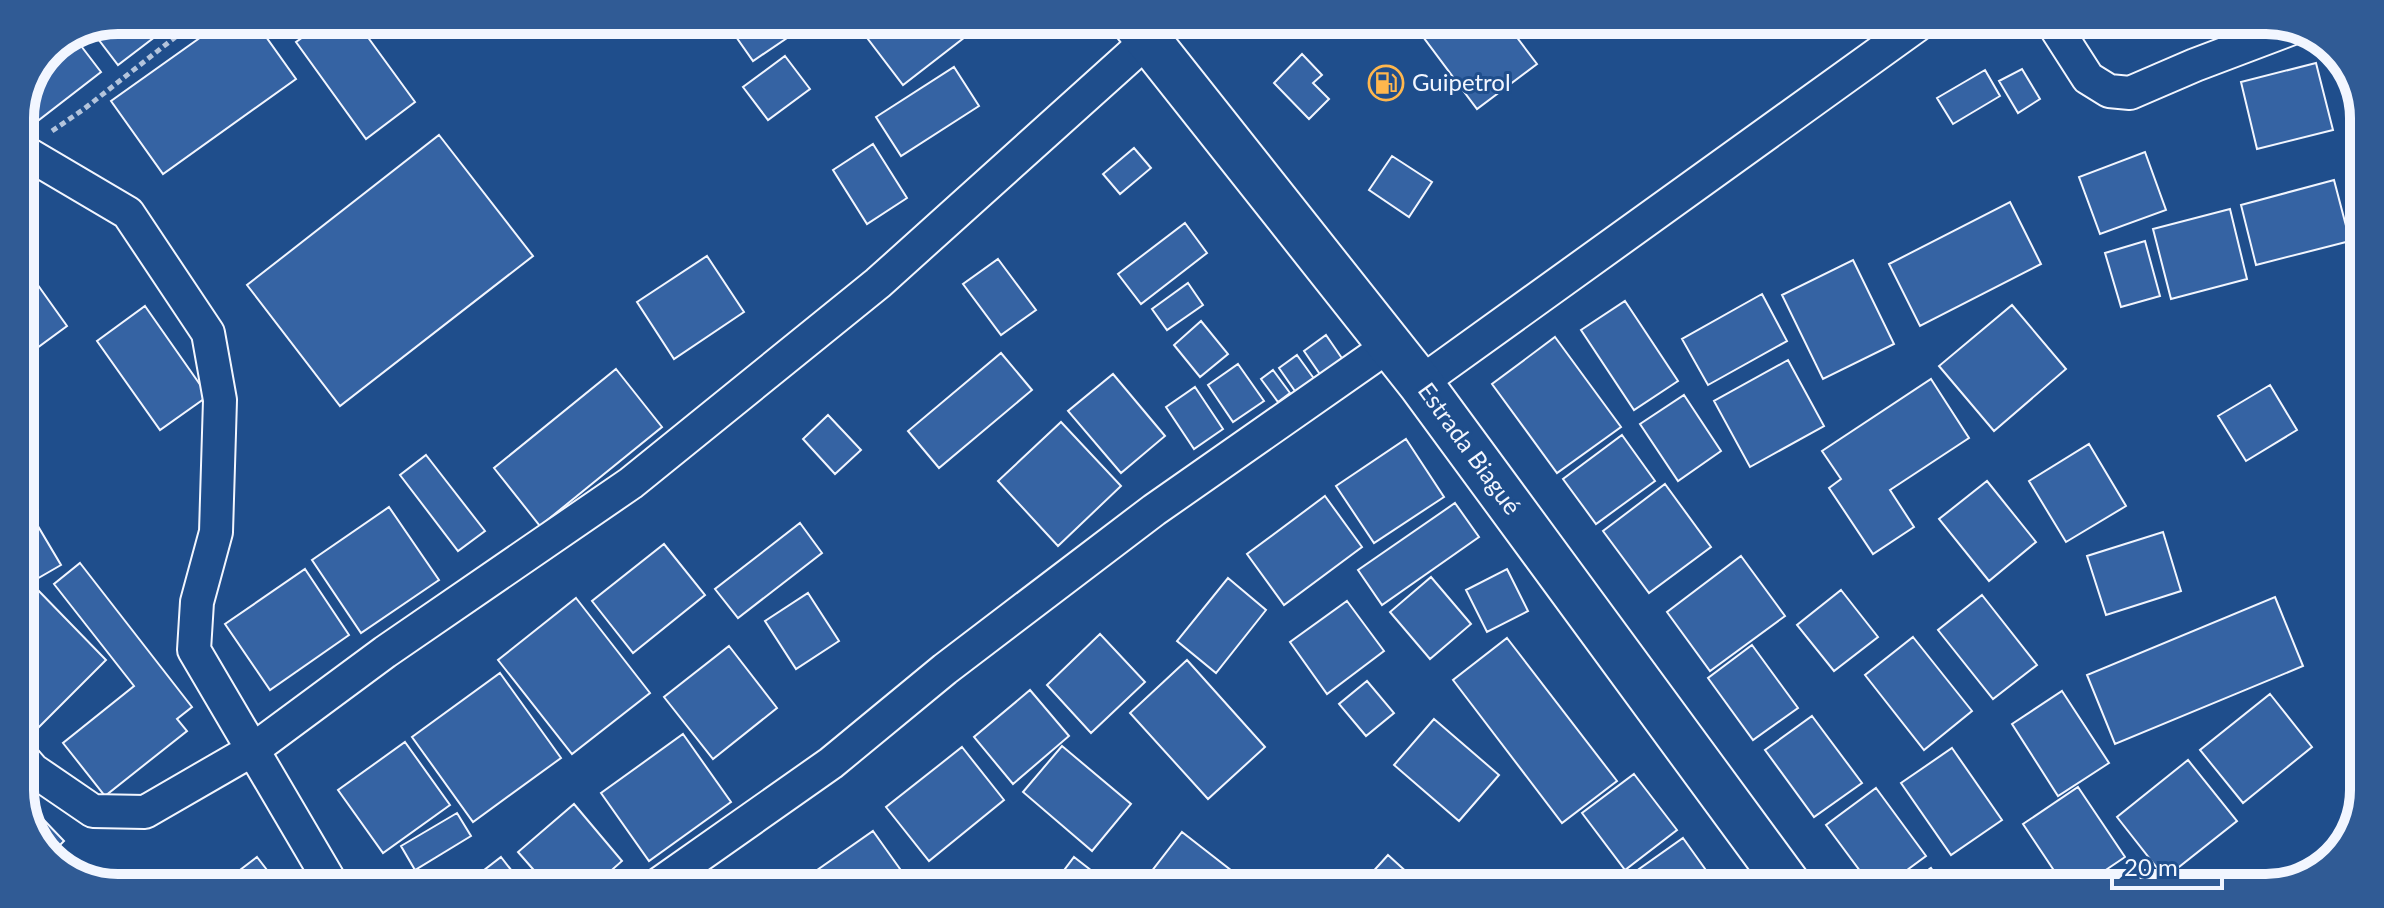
<svg xmlns="http://www.w3.org/2000/svg" width="2384" height="908" font-family="Lato,sans-serif">
<style>
.building{fill:#3563a3;stroke:#f2f6ff;stroke-width:2}
.lines{fill:none;stroke-linecap:round;stroke-linejoin:round}
.minor-casing{stroke:#f2f6ff;stroke-width:36}
.secondary-casing{stroke:#f2f6ff;stroke-width:48}
.path{stroke:#b3c4dc;stroke-width:5;stroke-dasharray:6 4;stroke-linecap:butt}
.minor{stroke:#1f4e8c;stroke-width:32}
.secondary{stroke:#1f4e8c;stroke-width:44}
.labels{text-anchor:middle;stroke-width:6;stroke-linejoin:round;paint-order:stroke}
.poi-label{font-size:24px;fill:#f2f6ff;stroke:#1f4e8c;text-anchor:start}
.street-label{font-size:24px;fill:#f2f6ff;stroke:#1f4e8c}
.rim{fill:none;stroke:#f2f6ff;stroke-width:10}
</style>
<rect width="100%" height="100%" fill="#1f4e8c"/>
<!-- building -->
<path class="building" d="M118,20H177L118,65L92,31Z
M225,20H254L296,79L163,174L111,101Z
M326,21H356L415,102L366,139L296,42Z
M731,22H780L790,36L753,61L727,24Z
M855,22H954L965,37L903,85Z
M1418,23H1506L1537,64L1477,109L1415,26Z
M75,38L101,72L35,123L22,107L49,48Z
M1302,54L1322,75L1313,83L1329,99L1309,119L1274,83Z
M785,56L810,89L768,120L743,87Z
M2344,60L2364,111V138L2356,140L2337,62Z
M2316,63L2333,130L2257,149L2241,82Z
M954,67L979,106L901,156L876,117Z
M2022,69L2040,99L2018,113L1999,81Z
M1985,70L2000,96L1953,124L1937,98Z
M439,135L533,256L340,406L247,285Z
M873,144L907,198L867,224L833,170Z
M1134,148L1151,168L1120,194L1103,174Z
M2145,152L2166,210L2100,234L2079,177Z
M1392,156L1432,182L1409,217L1369,190Z
M2334,180L2350,241L2256,265L2241,205Z
M2010,202L2041,264L1920,326L1889,264Z
M2230,209L2247,279L2171,299L2153,229Z
M1185,223L1207,253L1141,304L1118,274Z
M2145,241L2160,296L2121,307L2105,253Z
M707,256L744,312L674,359L637,302Z
M998,259L1036,310L1001,335L963,284Z
M20,260L67,326L37,348L20,324Z
M1853,260L1894,344L1823,379L1782,295Z
M1188,283L1203,305L1167,330L1152,309Z
M1762,294L1787,341L1708,385L1682,339Z
M1625,301L1678,381L1634,410L1581,330Z
M2012,305L2066,369L1994,431L1939,366Z
M145,306L208,396L160,430L97,341Z
M1201,321L1228,354L1200,377L1174,345Z
M1326,335L1348,367L1326,383L1304,351Z
M1555,337L1621,427L1557,473L1492,384Z
M1001,353L1032,390L939,468L908,431Z
M1297,355L1315,380L1297,394L1279,368Z
M1788,360L1824,426L1750,467L1714,401Z
M1238,364L1264,401L1233,422L1208,385Z
M616,369L662,427L540,526L494,468Z
M1273,370L1290,393L1278,402L1261,379Z
M1113,374L1165,436L1121,473L1068,411Z
M1931,379L1969,438L1890,490L1914,527L1873,554L1829,488L1841,479L1822,451Z
M2270,385L2297,430L2246,461L2218,416Z
M1195,387L1223,429L1194,449L1166,407Z
M1684,395L1721,451L1678,481L1640,424Z
M828,415L861,450L835,474L803,439Z
M1061,422L1121,486L1058,546L998,481Z
M1622,435L1655,481L1596,524L1563,479Z
M1406,439L1444,497L1374,543L1336,486Z
M2089,444L2126,506L2066,542L2029,481Z
M426,455L485,531L458,551L400,475Z
M20,477L37,506L29,511L61,565L21,588Z
M1987,481L2036,542L1989,581L1939,519Z
M1665,484L1711,547L1649,593L1603,531Z
M1325,496L1362,547L1284,605L1247,554Z
M1455,503L1479,537L1382,605L1358,570Z
M389,507L439,580L361,633L312,560Z
M800,523L822,553L738,618L715,589Z
M2163,532L2181,591L2106,615L2087,556Z
M664,544L705,595L633,653L592,601Z
M1741,556L1785,616L1710,671L1667,612Z
M80,563L192,707L177,719L187,731L105,796L63,743L134,686L54,584Z
M305,569L349,635L270,690L225,624Z
M1507,569L1528,611L1487,632L1466,590Z
M1431,577L1471,624L1430,659L1390,612Z
M1228,578L1266,610L1216,673L1177,641Z
M34,586L106,660L37,729L20,711V600Z
M1841,590L1878,637L1834,671L1797,625Z
M808,593L839,641L796,669L765,621Z
M1982,595L2037,665L1993,699L1938,630Z
M2275,597L2303,666L2115,744L2087,675Z
M576,598L650,693L572,754L498,660Z
M1347,601L1384,651L1327,694L1290,642Z
M1100,634L1145,682L1091,733L1047,685Z
M1913,637L1972,711L1924,750L1865,675Z
M1507,638L1617,781L1562,823L1453,680Z
M1752,645L1798,708L1753,740L1708,678Z
M729,646L777,708L713,759L664,697Z
M1187,660L1265,747L1208,799L1130,713Z
M500,673L561,758L473,822L412,737Z
M1367,681L1394,713L1366,736L1339,704Z
M1030,690L1069,736L1013,784L974,737Z
M2062,691L2109,763L2058,796L2012,724Z
M2270,694L2312,747L2243,803L2200,750Z
M1812,716L1862,783L1814,817L1765,750Z
M1434,719L1499,775L1459,821L1394,765Z
M683,734L731,802L649,861L601,793Z
M405,742L450,805L383,853L338,790Z
M1062,746L1131,804L1092,851L1023,792Z
M962,747L1004,800L929,861L886,807Z
M1952,748L2002,820L1951,855L1901,783Z
M2188,760L2237,821L2165,878L2117,817Z
M1634,774L1677,830L1625,870L1582,813Z
M2078,787L2125,857L2079,888L2065,887L2023,824Z
M1876,788L1926,856L1884,887H1872L1826,825Z
M20,795L64,841L49,856L41,850Z
M574,804L622,861L596,884H546L518,852Z
M457,813L471,836L415,870L401,846Z
M873,831L910,883L816,884L810,875Z
M1182,832L1232,871L1222,885H1141Z
M1683,838L1718,887L1615,886Z
M1388,855L1422,886H1360Z
M257,857L277,883H223Z
M501,857L522,884H466Z
M1074,857L1110,885H1053Z
M1931,868L1945,887H1904Z"/>
<g class="lines">
<!-- minor casing -->
<g class="minor-casing">
<path id="minor" d="M2054,25L2088,78L2109,91L2130,93L2195,65L2298,26
M20,161L28,154L128,213L208,333L220,400L216,532L197,602L194,650L331,883
M1420,383L1919,24
M20,755L33,770L93,811L145,812L254,749L385,652L631,483L878,283L1148,40
M659,884L831,763L945,669L1154,510L1390,345"/>
</g>
<!-- secondary casing -->
<g class="secondary-casing">
<path id="secondary" d="M1134,22L1420,383L1790,887"/>
</g>
<!-- path -->
<path class="path" d="M52,131L84,109L197,20"/>
<!-- minor -->
<use href="#minor" class="minor"/>
<!-- secondary -->
<use href="#secondary" class="secondary"/>
</g>
<!-- icons -->
<defs>
<g id="fuel-ring" transform="scale(1.8)"><circle r="9.5" fill="#1f4e8c" stroke="#ffb74d" stroke-width="1.5"/><path d="M-5.5-6h7V0h2V4h1.3V-2.5L3-4.5l.8-.8L6-3V5H2.5V1h-1V6h-7ZM-4.2-4.7v3.2H.2V-4.7Z" fill="#ffb74d"/></g>
</defs>
<g fill-rule="evenodd">
<use href="#fuel-ring" x="1386" y="83"/>
</g>
<g class="labels">
<!-- poi labels -->
<g class="poi-label">
<text x="1412" y="91">Guipetrol</text>
</g>
<!-- street labels -->
<g class="street-label">
<text transform="translate(1469 449) rotate(54)" y="8">Estrada Biagué</text>
</g>
</g>
<!-- crop -->
<path d="M0 0H2384V908H0ZM118 34H2266A84 84 0 0 1 2350 118V790A84 84 0 0 1 2266 874H118A84 84 0 0 1 34 790V118A84 84 0 0 1 118 34Z" fill="#305b95" fill-rule="evenodd"/>
<path class="rim" d="M118 34H2266A84 84 0 0 1 2350 118V790A84 84 0 0 1 2266 874H118A84 84 0 0 1 34 790V118A84 84 0 0 1 118 34Z"/>
<!-- scale -->
<path d="M2112 876v12h110v-12" fill="none" stroke="#f2f6ff" stroke-width="4"/>
<text x="2124" y="876" font-size="24" fill="#f2f6ff" stroke="#1f4e8c" stroke-width="6" paint-order="stroke">20 m</text>
</svg>
